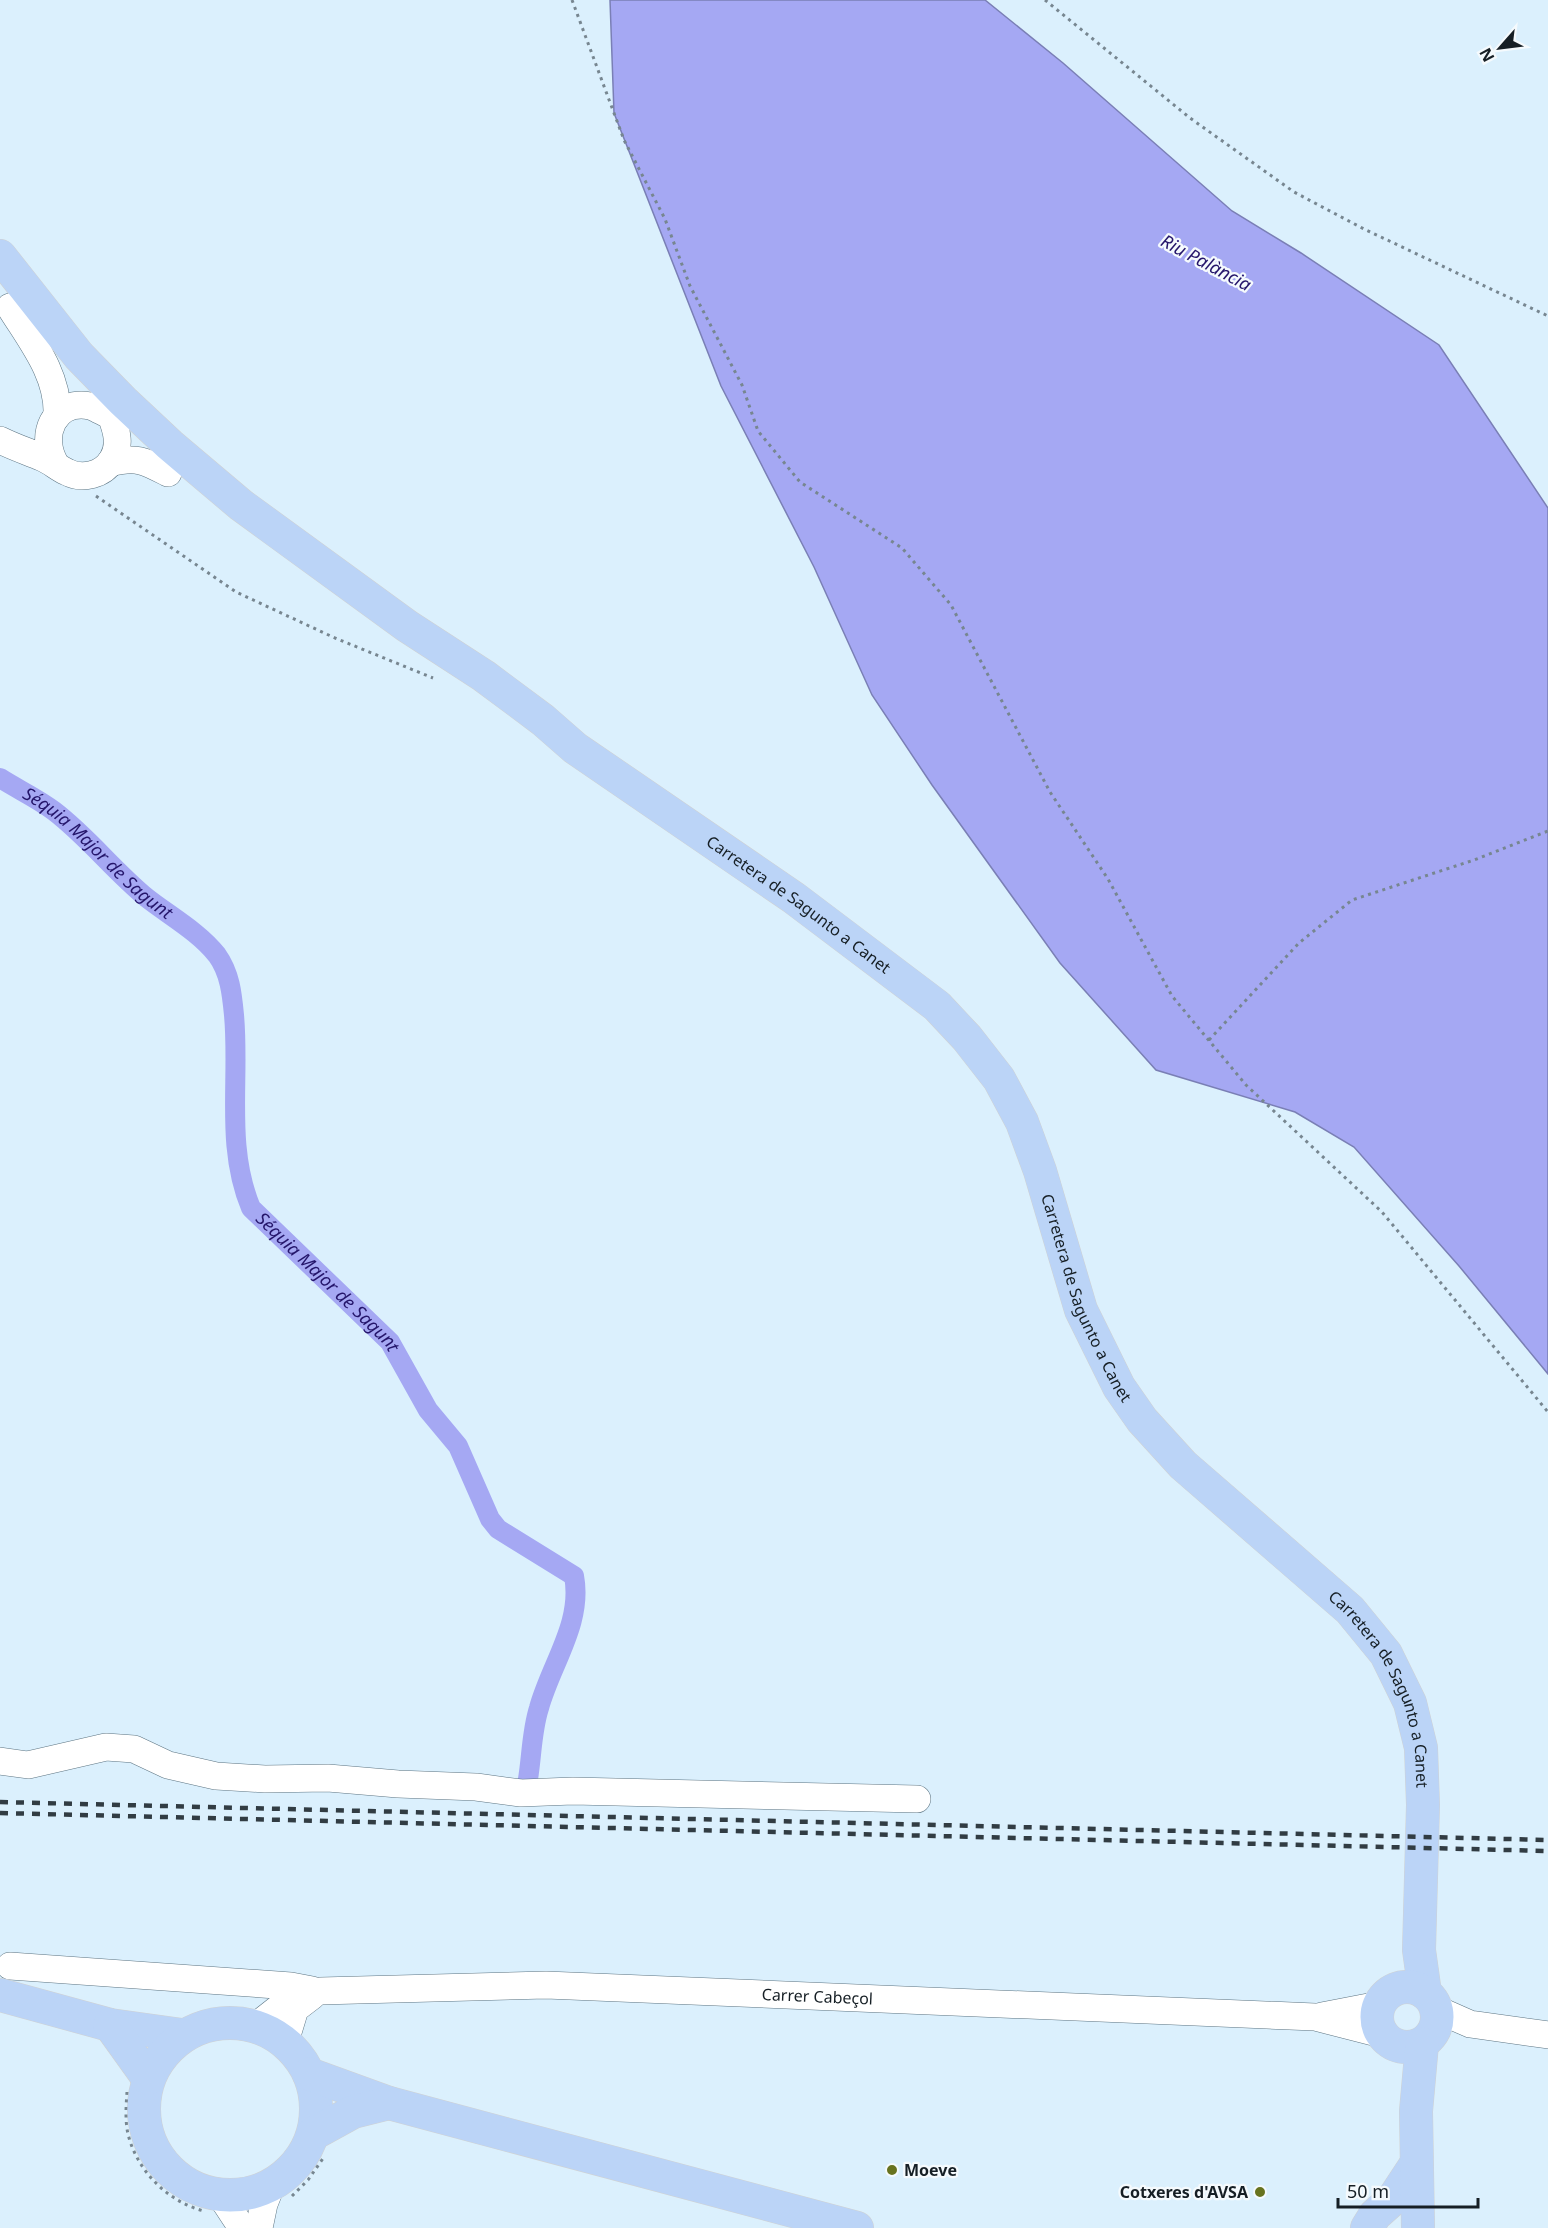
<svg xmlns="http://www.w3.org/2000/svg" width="1548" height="2228" font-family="'Noto Sans',sans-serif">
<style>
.water{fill:#a5a8f3;stroke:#7a7fb5;stroke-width:1.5}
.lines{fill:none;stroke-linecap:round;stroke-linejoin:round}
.canal{stroke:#a5a8f3;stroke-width:20}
.minor-casing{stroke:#5d7583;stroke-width:28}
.major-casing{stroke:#d0d2d3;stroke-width:34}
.path{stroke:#778690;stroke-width:3;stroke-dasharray:3 4.5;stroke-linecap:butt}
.minor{stroke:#fff;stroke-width:27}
.major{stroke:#bbd4f7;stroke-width:33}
.rail{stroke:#313c43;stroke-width:4.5;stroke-dasharray:8 8;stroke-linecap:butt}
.poi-dot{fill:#67731f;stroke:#f5fafd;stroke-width:2}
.labels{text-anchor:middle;stroke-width:4.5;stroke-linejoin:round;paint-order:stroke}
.street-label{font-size:16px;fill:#161f25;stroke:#f5fafd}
.poi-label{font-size:16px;font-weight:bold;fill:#161f25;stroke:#f5fafd;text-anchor:start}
.water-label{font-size:18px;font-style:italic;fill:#25166b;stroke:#f5fafd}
</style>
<rect width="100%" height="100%" fill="#dbf0fd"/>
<!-- water -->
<path class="water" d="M610,0H985L1063,63L1232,211L1301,253L1439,345L1548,508V1374L1459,1266L1354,1147L1295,1112L1156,1070L1060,963L932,785L872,695L814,567L721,386L614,113Z"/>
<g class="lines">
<!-- canal -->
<path class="canal" id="s1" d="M0,778C17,789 37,798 54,811C88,837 114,871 147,898C170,916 199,932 217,955C230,973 232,994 234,1015C240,1080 225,1146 251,1208L390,1342L428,1410L458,1446L490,1519L498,1529L574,1576C583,1623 551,1664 539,1708C531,1733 532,1759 527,1785"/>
<!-- minor casing -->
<g class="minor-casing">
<g id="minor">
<path d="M10,307C31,341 59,375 57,416"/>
<path d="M0,440C14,447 29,452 43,458C52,462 58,468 67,472C82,480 103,475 112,460C121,446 117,431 111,416C104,413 97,408 90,406C54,399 38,436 56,465"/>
<path d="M110,463C137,456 145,461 168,473"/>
<path d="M0,1761L28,1765L106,1747L134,1749L168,1765L216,1776L265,1779L328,1778L398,1784L476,1787L521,1793L573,1791L917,1799"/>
<path d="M10,1966L291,1986L312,1990"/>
<path d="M1436,2009L1470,2024L1548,2035"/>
<path d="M1322,2016L1379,2005"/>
<path id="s2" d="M256,2026L289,2000L320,1991L546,1985L1315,2017L1381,2034"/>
<path d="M285,2042L295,2009L312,1996"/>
<path d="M221,2196L242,2228"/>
<path d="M259,2228L264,2204L271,2186"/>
</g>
</g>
<!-- major casing -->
<g class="major-casing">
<g id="major">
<path id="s3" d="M0,256L79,356L123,401L170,445L241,505L407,626L484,676L543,720L575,748L794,898L937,1006L967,1038L999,1079L1022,1122L1040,1171L1081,1310L1119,1387L1142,1420L1183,1465L1350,1610L1386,1654L1410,1703L1421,1748L1423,1805L1419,1950L1425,1993"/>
<circle cx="1407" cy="2017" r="30"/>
<path d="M0,1995L110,2025L182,2035"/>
<circle cx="230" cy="2109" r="86"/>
<path d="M110,2025L148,2078"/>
<path d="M309,2074L389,2103L857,2228"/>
<path d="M313,2134L353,2112L389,2103"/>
<path d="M1367,2228L1375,2215L1393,2199L1416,2164"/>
<path d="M1418,2228L1416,2111L1422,2044"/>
</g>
</g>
<!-- path -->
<path class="path" d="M572,0L624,140L665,219L690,286L742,385L758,431L800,482L902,548L951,605L1050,792L1108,879L1172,996L1246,1085L1382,1212L1548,1412
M1045,0L1190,118L1294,192L1364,229L1548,316
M96,496L236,592L335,638L433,678
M1209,1040L1299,943L1352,900L1474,860L1548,831
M127,2092C126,2106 125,2121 128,2134C137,2171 168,2202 204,2211
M292,2196L308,2180L324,2157"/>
<!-- minor -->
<use href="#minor" class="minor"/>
<!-- major -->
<use href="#major" class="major"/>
<!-- rail -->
<path class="rail" d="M0,1802L1548,1840
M0,1813L1548,1851"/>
</g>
<!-- markers -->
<g class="poi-dot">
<circle cx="892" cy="2170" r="6"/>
<circle cx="1260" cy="2192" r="6"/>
</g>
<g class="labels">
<!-- street labels -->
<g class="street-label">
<text dy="6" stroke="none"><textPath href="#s3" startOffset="1034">Carretera de Sagunto a Canet</textPath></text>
<text dy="6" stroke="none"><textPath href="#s3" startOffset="1538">Carretera de Sagunto a Canet</textPath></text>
<text dy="6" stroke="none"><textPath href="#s3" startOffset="2042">Carretera de Sagunto a Canet</textPath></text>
<text dy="6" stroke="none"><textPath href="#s2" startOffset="572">Carrer Cabeçol</textPath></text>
</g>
<!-- poi labels -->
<g class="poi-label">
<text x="904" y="2176">Moeve</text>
<text x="1248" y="2198" text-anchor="end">Cotxeres d'AVSA</text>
</g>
<!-- water labels -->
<g class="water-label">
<text transform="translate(1206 263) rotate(28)" y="6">Riu Palància</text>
<text dy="6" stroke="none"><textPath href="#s1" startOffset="124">Séquia Major de Sagunt</textPath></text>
<text dy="6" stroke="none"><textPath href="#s1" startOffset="646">Séquia Major de Sagunt</textPath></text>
</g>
</g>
<!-- north arrow -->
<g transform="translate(1500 48) rotate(242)" stroke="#f5fafd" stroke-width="4.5" paint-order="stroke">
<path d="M0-4.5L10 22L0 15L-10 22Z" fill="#161f25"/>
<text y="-9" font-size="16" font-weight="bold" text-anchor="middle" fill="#161f25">N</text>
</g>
<!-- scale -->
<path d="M1338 2198v9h140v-9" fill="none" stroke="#161f25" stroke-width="3"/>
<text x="1347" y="2198" font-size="18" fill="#161f25" stroke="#f5fafd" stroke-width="4.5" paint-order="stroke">50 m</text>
</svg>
